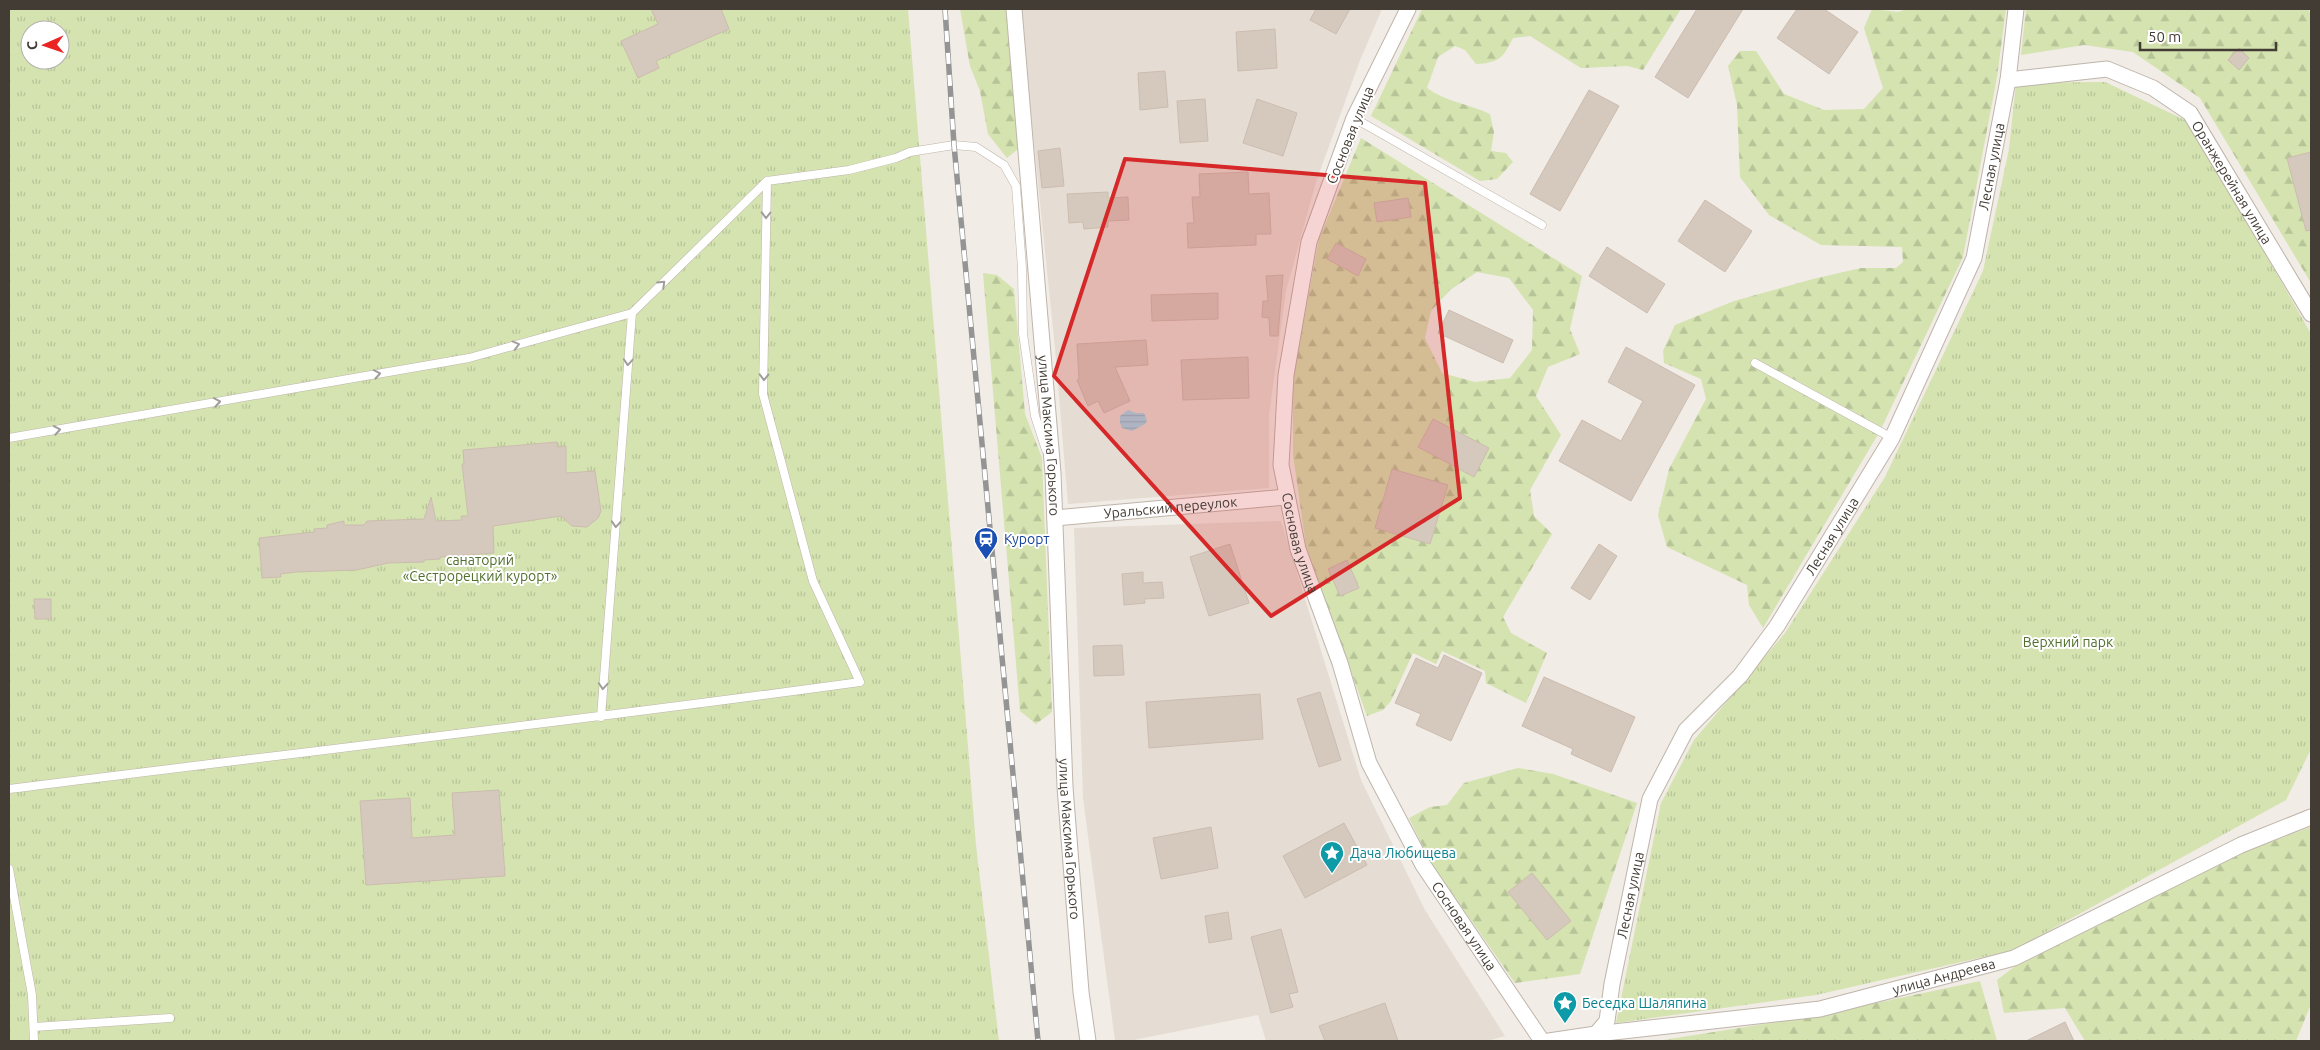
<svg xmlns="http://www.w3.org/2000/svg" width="2320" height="1050" font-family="Ubuntu,sans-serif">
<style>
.residential{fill:#e5ddd3}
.forest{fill:url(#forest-firs);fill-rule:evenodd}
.park{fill:url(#park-tufts);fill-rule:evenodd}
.water{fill:url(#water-rules)}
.building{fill:#d5c9be;stroke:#ccbcaf}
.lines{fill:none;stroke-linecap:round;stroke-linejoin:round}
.lane-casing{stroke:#bfb5ab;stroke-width:9}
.street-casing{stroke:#bfb5ab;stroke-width:17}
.lane{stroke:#fff;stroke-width:8}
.street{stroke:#fff;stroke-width:15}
.rail-casing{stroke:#949494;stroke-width:5.5}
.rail{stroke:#fff;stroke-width:4;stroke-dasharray:11;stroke-linecap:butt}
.oneway{stroke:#a19e9a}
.marked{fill:#d62828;fill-opacity:0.2;stroke:#d62828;stroke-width:4;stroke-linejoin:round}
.labels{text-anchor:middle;stroke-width:4;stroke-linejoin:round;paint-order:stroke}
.street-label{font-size:14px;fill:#433c35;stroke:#fff}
.transit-label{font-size:14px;fill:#164399;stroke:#fff;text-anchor:start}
.park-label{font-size:14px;fill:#51702d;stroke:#fff}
.culture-label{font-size:14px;fill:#0d838f;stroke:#fff;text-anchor:start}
</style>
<defs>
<pattern id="forest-firs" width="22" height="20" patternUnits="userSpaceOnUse" patternTransform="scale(1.25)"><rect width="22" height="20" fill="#d4e3b0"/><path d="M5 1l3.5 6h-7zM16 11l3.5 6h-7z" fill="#b7c498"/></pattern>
<pattern id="park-tufts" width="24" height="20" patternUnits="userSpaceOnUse" patternTransform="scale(1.25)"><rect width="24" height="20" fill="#d4e3b0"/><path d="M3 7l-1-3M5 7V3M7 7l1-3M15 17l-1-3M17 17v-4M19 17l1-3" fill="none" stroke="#b7c498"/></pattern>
<pattern id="water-rules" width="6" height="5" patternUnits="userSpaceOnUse" patternTransform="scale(1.25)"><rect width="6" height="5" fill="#a5d8ea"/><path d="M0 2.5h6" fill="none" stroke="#8fbac9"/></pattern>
</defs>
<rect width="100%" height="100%" fill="#f1ece5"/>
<!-- residential -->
<path class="residential" d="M1020,9H1382L1359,63L1316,182L1286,291L1269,415V488L1068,504L1055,348Z
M1281,521L1361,780L1425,910L1505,1036L1487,1041H1266L1258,1015L1129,1041H1115L1083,798L1074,528Z"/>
<!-- forest -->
<path class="forest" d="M960,9H1007L1018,149L1007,158L988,134L980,91L970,66Z
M1422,9H1681L1643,70L1627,66L1581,68L1530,36L1513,38C1503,58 1499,63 1476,64L1465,50L1455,46L1438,57L1427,88C1446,102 1469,104 1490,114L1494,132L1491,151L1506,153L1513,162L1497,179L1480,181L1371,116Z
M1872,9L1898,12L1907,9H2006L1997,77L1963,257L1880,431L1763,628L1749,605L1747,585L1667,547L1658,515L1669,469L1706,399L1701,379L1664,363L1663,351L1675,325L1734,301L1813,279L1861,268H1896L1903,262L1902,247L1821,245L1769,215L1740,177L1737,105L1728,66L1740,51H1756L1784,94L1824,110L1864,109L1883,88L1864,28Z
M2026,9H2308L2311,15V283L2200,98L2133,52L2084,45L2021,55Z
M1361,138L1582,276L1570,329L1580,354L1548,367L1536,396L1561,435L1530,490L1534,516L1552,534L1503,617L1511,633L1547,653L1526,703L1486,683L1485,671L1442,651L1436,664L1413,653L1391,701L1383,710L1367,716L1306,546L1293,455V378L1319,239ZM1477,272L1509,278L1533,310L1532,350L1510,378L1475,382L1442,373L1425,338L1431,311L1450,290Z
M983,273L997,275L1014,289L1025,414L1042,458L1052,712L1036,724L1020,711Z
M1518,768L1553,774L1637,803L1580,974L1515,983L1431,863L1409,818L1430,807L1447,805L1464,783Z
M2311,827V1004L2296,1041H2085L2065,1008L2004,1013L1997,980L2018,964L2244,852Z
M1980,981L1997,1041H1657L1820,1015Z"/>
<!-- park -->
<path class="park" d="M9,9H908L976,845L999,1041H9ZM30,30H60V60H30Z
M2105,82L2187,121L2231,193L2311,334V749L2286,800L2014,950L1816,995L1616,1023L1661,803L1694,740L1785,633L1885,477L1983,271L2009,149L2016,83Z"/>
<!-- water -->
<path class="water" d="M1128,410L1136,413H1144L1147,421L1145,424L1132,431L1122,428L1120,423V416Z"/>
<!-- building -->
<path class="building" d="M651,9H721L729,29L656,61L659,68L638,78L621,41L658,24Z
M1316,9H1350L1336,34L1310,20Z
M1697,9H1743L1688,98L1655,77Z
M1797,9H1824L1858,32L1829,74L1777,38Z
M1275,29L1277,68L1238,71L1236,32Z
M2239,48L2249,58L2239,70L2228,60Z
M1165,71L1168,107L1140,110L1138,73Z
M1589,90L1619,106L1560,211L1530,194Z
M1205,99L1208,141L1180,143L1177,101Z
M1257,99L1297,113L1283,156L1243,143Z
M1060,148L1064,186L1042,188L1038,151Z
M2311,152V230L2306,231L2287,158Z
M1248,172L1249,194L1269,193L1271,234H1256V245L1188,248L1187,223H1194L1192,197H1200L1199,174Z
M1108,192V198L1128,197L1129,220L1108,221V227L1084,229L1083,222L1069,223L1067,194Z
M1408,198L1411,217L1377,222L1374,203Z
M1705,200L1752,231L1725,272L1678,241Z
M1336,243L1366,259L1358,276L1327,259Z
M1607,247L1665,284L1647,313L1589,276Z
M1283,275L1278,336H1270L1269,318L1262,317L1263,301H1268L1266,276Z
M1218,293V319L1152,321L1151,295Z
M1449,310L1513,340L1503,363L1438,333Z
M1146,340L1148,365L1115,367L1130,401L1104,413L1098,401L1088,406L1077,380L1079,379L1077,344Z
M1626,347L1695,385L1631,501L1559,461L1582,420L1621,441L1643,401L1608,382Z
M1248,357L1249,398L1183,400L1181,360Z
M1433,419L1489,448L1474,477L1418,447Z
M557,442V447L566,446V473L595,471L601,511L598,518L587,527L572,526L561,516L493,526L494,553L440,557V559L424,560V562L388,563L357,570L296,572L280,574L281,577L262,578L259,538L314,532V529L327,528V525L344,521V525H364L367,521L424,519L431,497L436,521L462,520L461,516H468L462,464H464L463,450Z
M1392,469L1448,485L1430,544L1375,528Z
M1230,544L1249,603L1209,616L1190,557Z
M1599,544L1617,556L1590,600L1571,588Z
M1347,560L1359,588L1340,596L1328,569Z
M1143,572V583L1162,582L1164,598L1144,599L1145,603L1124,605L1122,574Z
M34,599H51V619H35Z
M1122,645L1124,675L1094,676L1093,646Z
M1444,655L1482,673L1451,741L1416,725L1421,714L1395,703L1416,658L1438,668Z
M1544,677L1635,717L1611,772L1571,754L1573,749L1522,726Z
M1320,692L1341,760L1319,767L1297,699Z
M1260,694L1263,739L1149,748L1146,702Z
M499,790L505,876L366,885L360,801L410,798L412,838L455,835L452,793Z
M1344,823L1367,865L1305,898L1283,856Z
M1211,827L1218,868L1161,879L1153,838Z
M1532,873L1571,921L1547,940L1508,892Z
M1228,912L1232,939L1209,943L1205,916Z
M1281,929L1298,992L1289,994L1293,1007L1271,1013L1251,937Z
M1385,1003L1398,1041H1325L1319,1026Z
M2065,1022L2074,1041H2026Z"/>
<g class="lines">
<!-- lane casing -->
<g class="lane-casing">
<path id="lane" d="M1354,118L1542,225
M767,181L849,170L896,158L910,152L954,145L976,147L1004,165L1016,186L1022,268L1023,334L1035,416L1046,450
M1755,363L1892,438
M9,438L469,358L632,313L767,181L763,394L813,581L860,682C577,721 292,753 9,789
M601,717L632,313
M9,869L32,995L34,1041
M34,1027L170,1018"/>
</g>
<!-- street casing -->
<g class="street-casing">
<g id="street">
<path id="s1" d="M1014,9L1053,473L1065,787L1081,992L1088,1041"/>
<path id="s2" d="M1408,9L1354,118L1309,242L1286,375L1281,465L1298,549L1340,663L1369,763L1423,865L1542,1041"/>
<path id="s3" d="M2008,80L2107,69L2153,88L2190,113L2311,314"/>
<path id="s4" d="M1055,518L1286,497"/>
<path id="s5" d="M1549,1041L1596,1034L1820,1009L2014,958L2241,845L2311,817"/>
<path id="s6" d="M1597,1041L1596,1034L1607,1021L1612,984L1650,799L1686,730L1740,676L1777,626L1892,438L1974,258L2008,80L2016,9"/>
</g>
</g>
<!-- lane -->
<use href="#lane" class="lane"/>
<!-- street -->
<use href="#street" class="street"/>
<!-- rail casing -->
<g class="rail-casing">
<path id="rail" d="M945,9L954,145L1038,1041"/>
</g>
<!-- rail -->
<use href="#rail" class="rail"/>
</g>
<!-- one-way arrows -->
<defs><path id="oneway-chevron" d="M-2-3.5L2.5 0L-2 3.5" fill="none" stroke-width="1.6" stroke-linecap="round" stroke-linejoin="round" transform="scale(1.25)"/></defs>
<g class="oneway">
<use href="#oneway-chevron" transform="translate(766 215) rotate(91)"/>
<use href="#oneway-chevron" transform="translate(662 284) rotate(-44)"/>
<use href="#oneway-chevron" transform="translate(516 345) rotate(-15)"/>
<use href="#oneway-chevron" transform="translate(628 362) rotate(94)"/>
<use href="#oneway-chevron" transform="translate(377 374) rotate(-10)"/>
<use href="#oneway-chevron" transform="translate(764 377) rotate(91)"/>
<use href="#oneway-chevron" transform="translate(217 402) rotate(-10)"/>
<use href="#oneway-chevron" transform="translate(57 430) rotate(-10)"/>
<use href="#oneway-chevron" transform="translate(616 524) rotate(94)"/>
<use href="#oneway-chevron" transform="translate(603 686) rotate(94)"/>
</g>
<!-- marked area -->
<path class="marked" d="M1125,159L1425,183L1460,498L1271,616L1054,376Z"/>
<!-- icons -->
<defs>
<g id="station-pin" transform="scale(1.25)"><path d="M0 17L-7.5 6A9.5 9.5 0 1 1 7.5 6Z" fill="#1a4fb4" stroke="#fff"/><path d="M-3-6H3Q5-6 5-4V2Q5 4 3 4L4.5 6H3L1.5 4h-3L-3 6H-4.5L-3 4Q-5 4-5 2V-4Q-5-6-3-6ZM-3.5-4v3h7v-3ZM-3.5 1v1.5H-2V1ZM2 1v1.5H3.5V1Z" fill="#fff"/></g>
<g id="sight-pin" transform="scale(1.25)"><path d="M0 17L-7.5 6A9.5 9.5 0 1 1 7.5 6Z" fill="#0f9aa8" stroke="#fff"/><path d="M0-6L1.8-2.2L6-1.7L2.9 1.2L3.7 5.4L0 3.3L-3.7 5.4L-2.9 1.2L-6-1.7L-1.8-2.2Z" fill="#fff"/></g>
</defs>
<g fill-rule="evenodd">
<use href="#station-pin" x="986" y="539"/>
<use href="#sight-pin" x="1332" y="853"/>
<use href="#sight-pin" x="1565" y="1003"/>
</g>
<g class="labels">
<!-- street labels -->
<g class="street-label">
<text transform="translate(1350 135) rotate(-68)" y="5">Сосновая улица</text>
<text dy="5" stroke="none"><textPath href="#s6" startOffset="978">Лесная улица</textPath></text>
<text dy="5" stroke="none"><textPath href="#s3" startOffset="275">Оранжерейная улица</textPath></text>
<text dy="5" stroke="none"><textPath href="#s1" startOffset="428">улица Максима Горького</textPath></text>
<text dy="5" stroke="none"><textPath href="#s4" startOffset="116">Уральский переулок</textPath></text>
<text dy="5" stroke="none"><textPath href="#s6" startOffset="572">Лесная улица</textPath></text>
<text dy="5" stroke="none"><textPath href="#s2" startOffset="559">Сосновая улица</textPath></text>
<text dy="5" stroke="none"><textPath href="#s1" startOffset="832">улица Максима Горького</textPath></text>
<text dy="5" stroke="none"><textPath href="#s6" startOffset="152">Лесная улица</textPath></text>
<text dy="5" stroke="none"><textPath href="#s2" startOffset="979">Сосновая улица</textPath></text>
<text dy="5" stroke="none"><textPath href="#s5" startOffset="401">улица Андреева</textPath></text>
</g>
<!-- transit labels -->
<g class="transit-label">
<text x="1004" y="544">Курорт</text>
</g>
<!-- park labels -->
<g class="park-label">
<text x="480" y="565">санаторий<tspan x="480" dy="16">«Сестрорецкий курорт»</tspan></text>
<text x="2068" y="647">Верхний парк</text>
</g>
<!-- culture labels -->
<g class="culture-label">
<text x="1350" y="858">Дача Любищева</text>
<text x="1582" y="1008">Беседка Шаляпина</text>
</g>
</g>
<!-- border -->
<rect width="2320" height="1050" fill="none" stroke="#433c35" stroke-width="20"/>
<!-- north arrow -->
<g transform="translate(45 45) rotate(268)"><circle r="24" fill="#ffffff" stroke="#b4b1ae"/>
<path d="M0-4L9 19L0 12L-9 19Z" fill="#ea2323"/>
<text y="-8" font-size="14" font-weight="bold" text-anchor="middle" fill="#433c35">С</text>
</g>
<!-- scale -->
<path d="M2140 42v8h136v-8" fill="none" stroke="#433c35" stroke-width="2.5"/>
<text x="2148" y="42" font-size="15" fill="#433c35" stroke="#ffffff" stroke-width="4" paint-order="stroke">50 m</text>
</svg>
